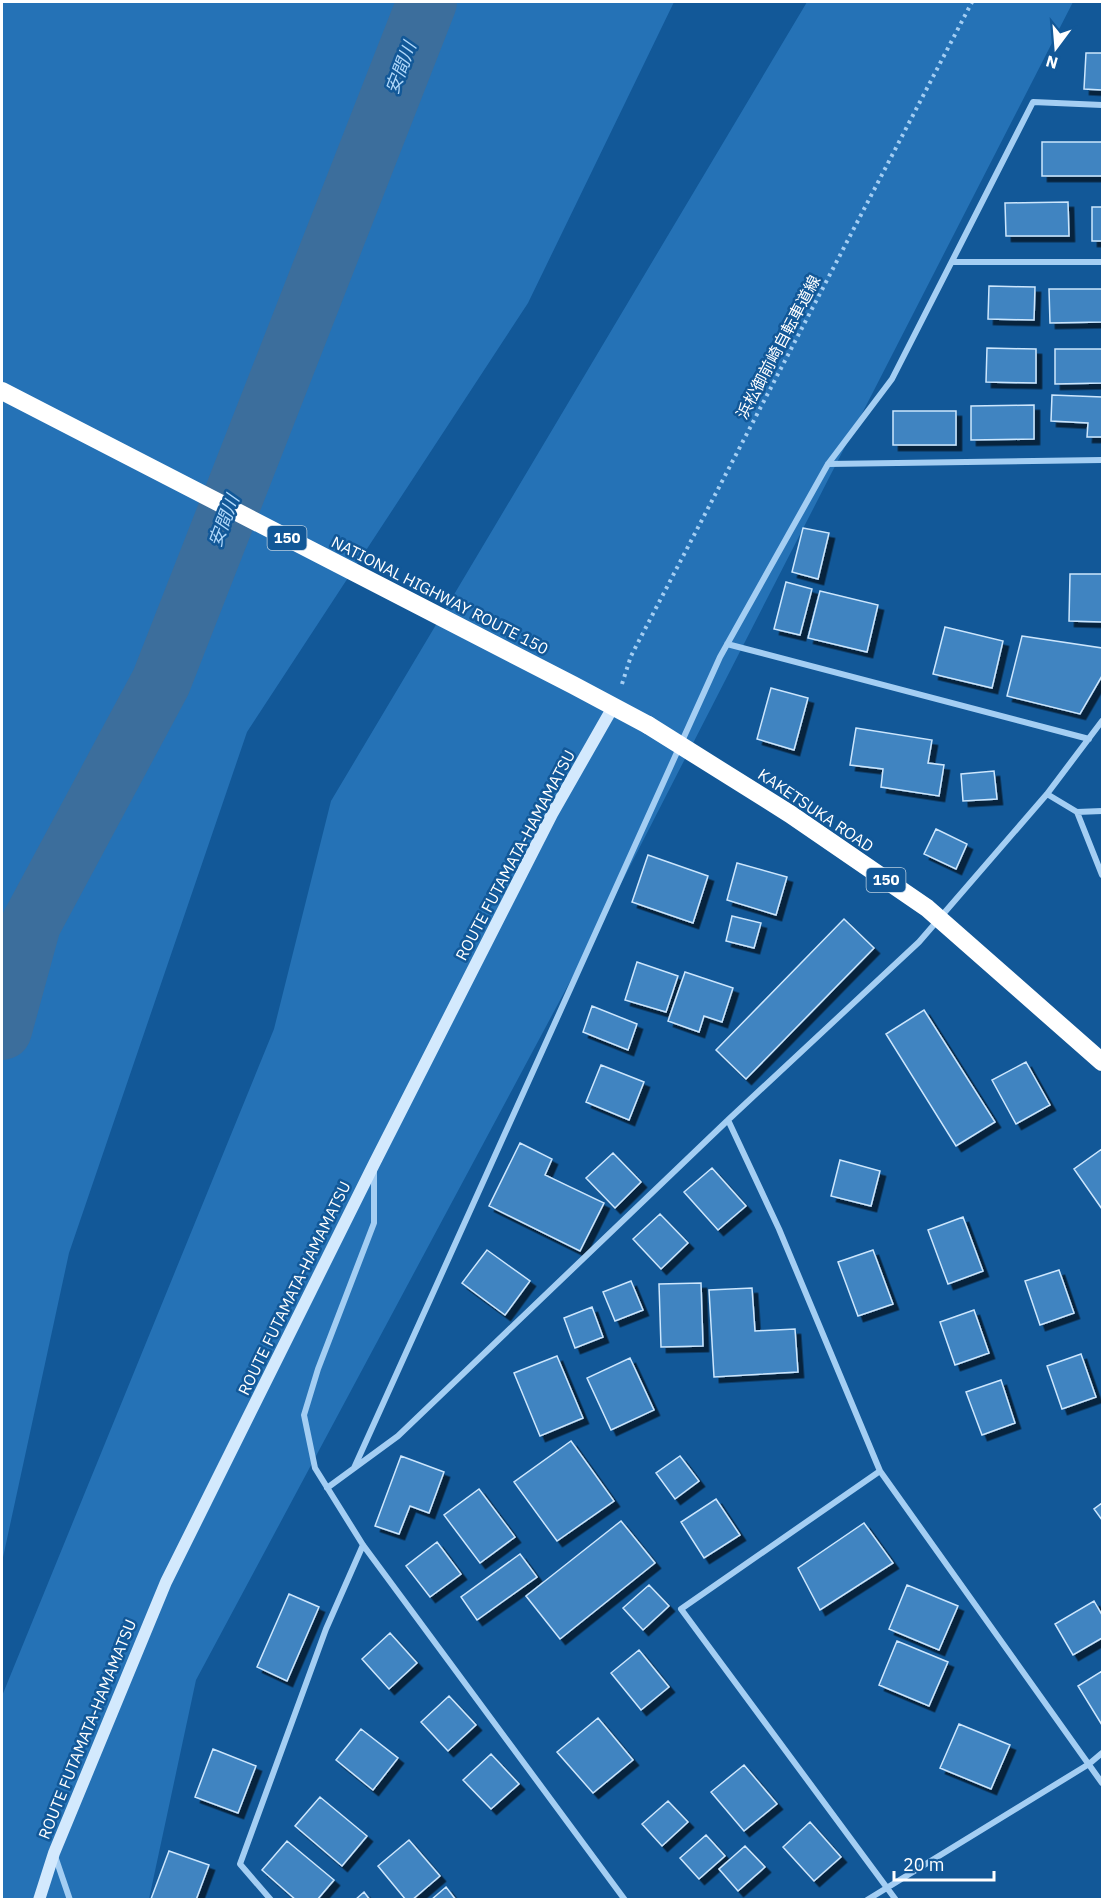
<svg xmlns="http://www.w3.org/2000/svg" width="1104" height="1901" font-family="'IBM Plex Sans','Noto Sans JP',sans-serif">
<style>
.green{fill:#2572b6}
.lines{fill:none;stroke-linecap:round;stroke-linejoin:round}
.river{stroke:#3c6e9c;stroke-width:60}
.building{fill:#3f84c1;stroke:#cce6fd;stroke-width:1.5;filter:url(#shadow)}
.path{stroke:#a4cef3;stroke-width:4;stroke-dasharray:3 4.5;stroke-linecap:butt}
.street{stroke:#a4cef3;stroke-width:6}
.secondary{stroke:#d3e9fd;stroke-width:12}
.highway{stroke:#fff;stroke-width:18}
.highway-bridge{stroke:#fff;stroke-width:18}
.labels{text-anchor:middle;stroke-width:5;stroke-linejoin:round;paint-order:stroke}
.shield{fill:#125898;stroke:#b8cde0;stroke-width:1.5}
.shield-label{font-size:15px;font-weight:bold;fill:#fff}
.street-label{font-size:16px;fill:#fff;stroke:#125898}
.water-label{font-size:18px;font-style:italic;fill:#b0d8fa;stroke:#125898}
</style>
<defs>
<filter id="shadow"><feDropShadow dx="5.5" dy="5.5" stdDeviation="0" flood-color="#0009"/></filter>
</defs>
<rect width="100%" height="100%" fill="#125898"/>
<!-- green -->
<path class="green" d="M2,2H674L528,303L247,732L69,1253L2,1562Z
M807,2H1073L588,948L196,1680L149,1899L2,1900V1696L274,1029L331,801Z"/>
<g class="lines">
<!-- river -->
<path class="river" d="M2,1030L31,924L161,682L427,2"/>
</g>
<!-- building -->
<path class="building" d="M1086,53H1102V90L1084,89Z
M1042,142H1102V176H1042Z
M1068,202L1069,236H1006L1005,203Z
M1092,207H1102V241H1092Z
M989,286L1035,287L1034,320L988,319Z
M1049,289H1102V322L1050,323Z
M987,348L1036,349V383L986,382Z
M1055,349H1102V383L1055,384Z
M1052,395L1102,397V437H1087L1088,423L1051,421Z
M1034,405V439L971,440V406Z
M893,411H956V445H893Z
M803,528L829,533L818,579L792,572Z
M1070,574H1102V622L1069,621Z
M786,582L812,589L800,635L774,629Z
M820,591L878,605L867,652L808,638Z
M945,627L1003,641L992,688L933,674Z
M1022,636L1102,648V676L1080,714L1007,696Z
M771,688L808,698L794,750L757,739Z
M856,728L932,740L928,763L944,765L939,796L881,787L883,769L850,765Z
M994,771L997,799L963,801L961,774Z
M936,829L967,844L956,869L924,854Z
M648,855L708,876L693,923L632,902Z
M737,863L787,877L776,915L727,900Z
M732,916L761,923L754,948L726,941Z
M844,919L874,948L746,1079L716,1050Z
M637,962L678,976L666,1012L625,1000Z
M685,972L733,988L722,1022L704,1016L699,1032L668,1021Z
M592,1006L637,1024L628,1050L583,1032Z
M924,1010L995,1122L956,1146L886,1034Z
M1026,1062L1050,1105L1016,1124L992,1080Z
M601,1065L644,1082L629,1120L586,1102Z
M520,1143L552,1159L545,1175L604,1203L580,1251L489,1206Z
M1102,1149V1209L1074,1169Z
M613,1153L641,1182L615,1208L586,1178Z
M840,1160L880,1171L871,1206L831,1196Z
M712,1168L746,1206L718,1230L684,1192Z
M660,1214L688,1243L661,1269L633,1239Z
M963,1217L983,1271L948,1284L928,1230Z
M487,1250L530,1281L505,1315L462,1283Z
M873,1250L893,1304L858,1316L838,1262Z
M1059,1270L1074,1313L1040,1325L1025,1281Z
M631,1281L643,1310L615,1321L603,1292Z
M701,1283L703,1346L661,1347L659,1284Z
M752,1288L755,1331L795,1329L798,1372L714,1377L709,1290Z
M592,1307L603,1337L575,1348L564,1318Z
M974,1310L989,1353L955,1365L940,1322Z
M1081,1354L1096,1397L1062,1409L1047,1366Z
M557,1356L583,1418L540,1436L514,1373Z
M630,1358L654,1410L611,1430L587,1378Z
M1001,1380L1015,1423L982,1435L966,1392Z
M571,1441L614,1501L557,1541L514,1482Z
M401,1456L444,1472L429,1513L410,1506L399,1534L375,1526Z
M680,1456L699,1481L675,1499L656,1473Z
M479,1489L515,1537L480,1563L444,1515Z
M716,1499L740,1535L704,1558L681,1522Z
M1102,1503V1520L1094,1509Z
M621,1521L655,1563L560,1639L526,1596Z
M864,1523L893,1563L820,1610L798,1568Z
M437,1542L461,1574L430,1597L406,1566Z
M520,1554L537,1577L477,1620L461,1597Z
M649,1585L669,1606L643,1630L623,1608Z
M907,1585L958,1606L939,1650L889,1629Z
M289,1594L319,1607L287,1681L257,1667Z
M1094,1601L1102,1615V1638L1073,1655L1055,1624Z
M390,1633L417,1663L389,1689L362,1659Z
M897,1641L948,1662L929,1706L879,1685Z
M639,1650L669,1687L641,1710L611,1673Z
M1102,1671V1725L1078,1686Z
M449,1696L476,1725L448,1751L421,1722Z
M598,1718L633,1760L593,1793L557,1752Z
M959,1724L1010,1745L991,1789L940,1768Z
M361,1729L398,1758L373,1790L336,1760Z
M213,1749L256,1766L238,1813L195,1797Z
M491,1754L519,1784L491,1809L463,1780Z
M744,1765L777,1804L744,1831L711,1792Z
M320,1797L367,1836L342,1866L295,1826Z
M668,1801L688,1822L662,1846L642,1824Z
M810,1822L841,1857L814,1881L783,1847Z
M706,1835L725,1856L699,1879L680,1858Z
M409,1840L440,1876L412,1900H406L378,1866Z
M287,1841L334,1880L317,1900H296L262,1870Z
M745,1846L765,1867L738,1891L719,1869Z
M169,1851L209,1865L196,1900L151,1899Z
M446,1887L456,1900H431Z
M364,1892L370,1900H355Z"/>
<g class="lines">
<!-- path -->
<path class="path" d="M622,684L631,656L972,2"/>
<!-- street -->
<path class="street" d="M952,262H1102
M828,464L1102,460
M727,644L1089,739
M1047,794L1077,812L1102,811
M1077,812L1102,875
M728,1120L779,1229L880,1471L1102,1783
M374,1171V1223L318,1369L304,1415L315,1468L363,1545L625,1900
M354,1468L720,657L828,464L892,379L1033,102L1102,105
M880,1471L681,1609L896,1900
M327,1488L398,1436L728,1120L919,942L1047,794L1102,721
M55,1856L70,1900
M271,1900L240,1864L326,1629L363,1545
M867,1900L1089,1764L1102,1753"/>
<!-- secondary -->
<path class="secondary" d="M39,1900L54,1853L166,1582L374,1164L552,814L613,707"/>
<!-- highway -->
<path class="highway" d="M2,391L573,685L648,725"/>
<!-- highway-bridge -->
<path class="highway-bridge" d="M648,725L790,814L927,908L1102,1062"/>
</g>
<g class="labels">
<!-- shield labels -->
<g class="shield">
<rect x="267.5" y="526" width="39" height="24" rx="4.5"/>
<rect x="866.5" y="868" width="39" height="24" rx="4.5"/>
</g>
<g class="shield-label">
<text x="287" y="543">150</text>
<text x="886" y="885">150</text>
</g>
<!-- street labels -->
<g class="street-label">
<text transform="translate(778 347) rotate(-62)" y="6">浜松御前崎自転車道線</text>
<text transform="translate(440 595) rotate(27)" y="6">NATIONAL HIGHWAY ROUTE 150</text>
<text transform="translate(816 810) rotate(34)" y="6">KAKETSUKA ROAD</text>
<text transform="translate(515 855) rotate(-62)" y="6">ROUTE FUTAMATA-HAMAMATSU</text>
<text transform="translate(294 1288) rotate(-64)" y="6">ROUTE FUTAMATA-HAMAMATSU</text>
<text transform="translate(87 1729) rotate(-68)" y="6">ROUTE FUTAMATA-HAMAMATSU</text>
</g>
<!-- water labels -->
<g class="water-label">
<text transform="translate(401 68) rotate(-69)" y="6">安間川</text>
<text transform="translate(224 521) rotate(-69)" y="6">安間川</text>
</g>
</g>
<!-- border -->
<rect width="1104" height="1901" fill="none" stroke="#ffffff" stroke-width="6"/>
<!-- north arrow -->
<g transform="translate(1056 48) rotate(196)" stroke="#125898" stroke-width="4.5" paint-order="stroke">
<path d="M0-4.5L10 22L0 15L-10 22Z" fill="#ffffff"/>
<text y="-9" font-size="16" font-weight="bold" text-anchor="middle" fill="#ffffff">N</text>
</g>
<!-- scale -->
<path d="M894 1871v9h100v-9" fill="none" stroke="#ffffff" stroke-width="3"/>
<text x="903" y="1871" font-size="18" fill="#ffffff" stroke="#125898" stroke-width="4.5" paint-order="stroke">20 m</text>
</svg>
